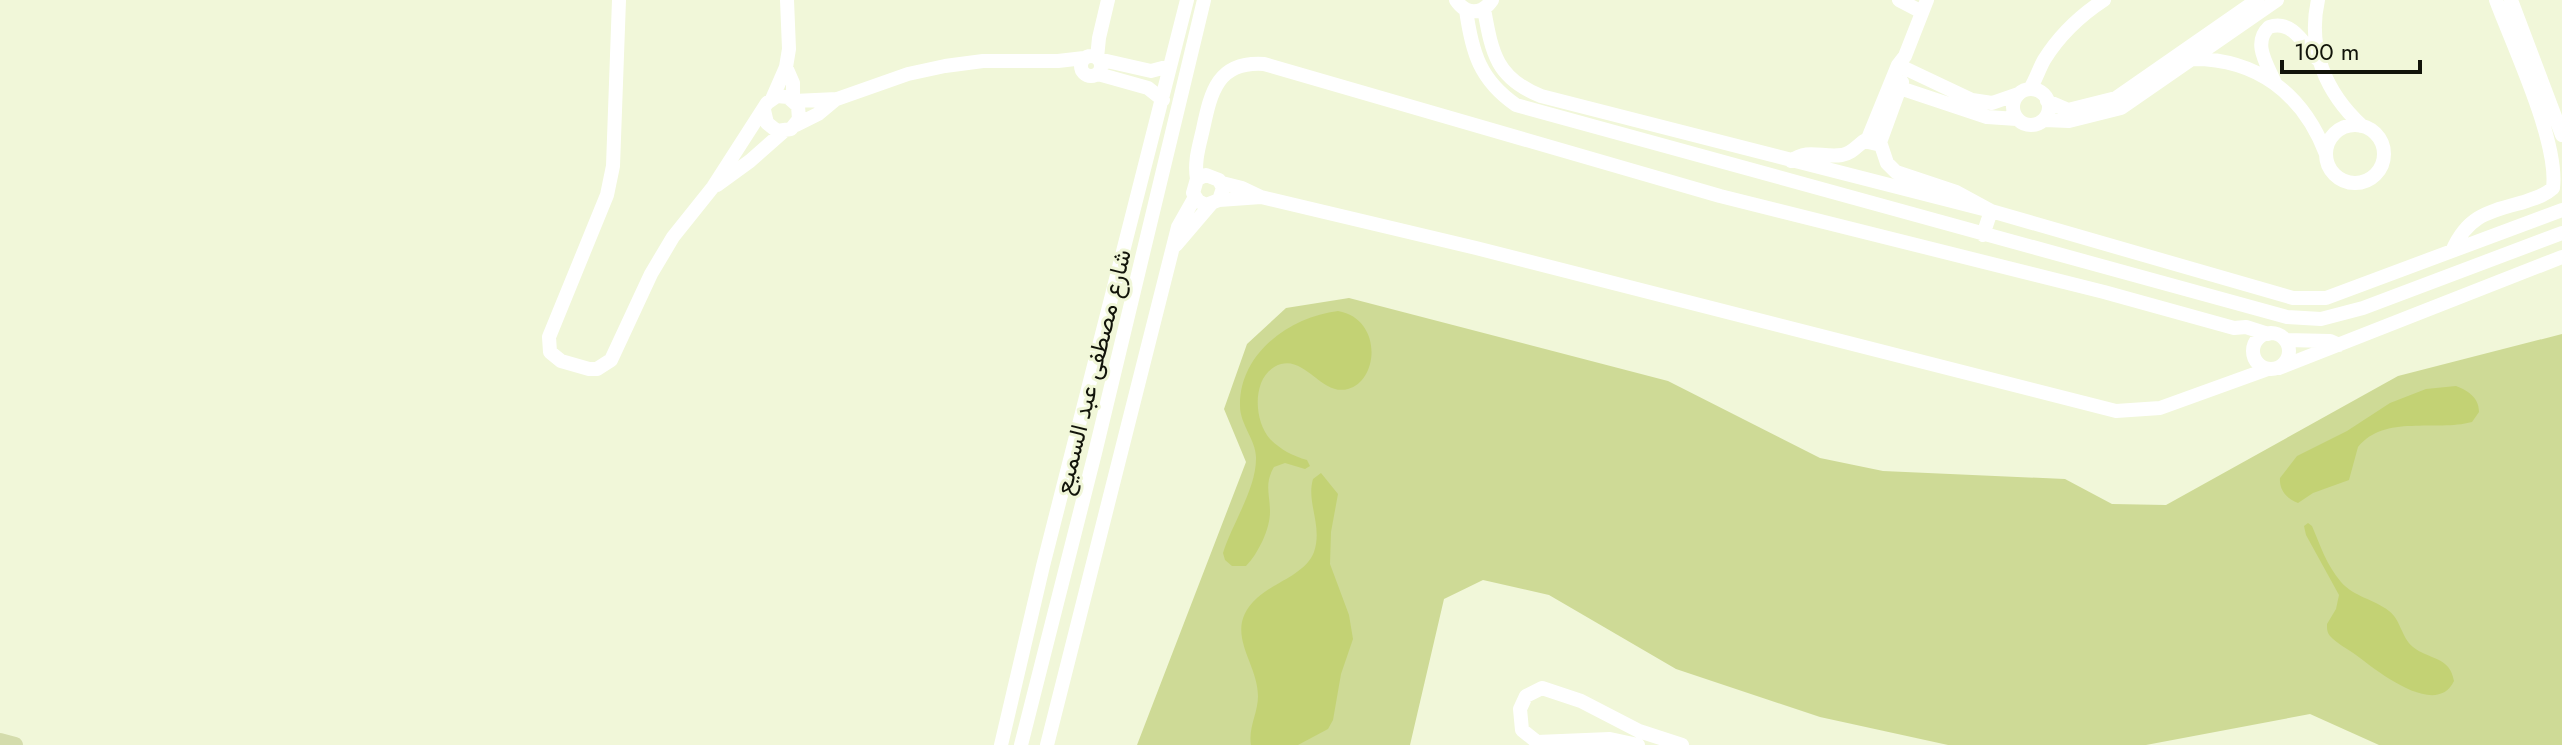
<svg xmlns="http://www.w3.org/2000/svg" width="2562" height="745" font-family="Jost,Vazirmatn,sans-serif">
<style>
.green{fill:#ceda96}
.water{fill:#c3d274}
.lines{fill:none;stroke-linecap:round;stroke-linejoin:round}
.minor{stroke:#fff;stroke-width:14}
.major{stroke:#d4dcac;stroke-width:16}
.labels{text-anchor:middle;stroke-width:6;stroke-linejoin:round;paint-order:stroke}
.street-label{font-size:24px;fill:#12140a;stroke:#f1f7d9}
</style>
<rect width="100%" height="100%" fill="#f1f7d9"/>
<!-- green -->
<path class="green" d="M1349,298L1668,381L1820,458L1883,471L2065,479L2112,504L2166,505L2398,376L2562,334V745H2379L2310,714L2146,745H1948L1820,717L1676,669L1549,595L1483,580L1444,599L1410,745H1137L1246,462L1224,409L1247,344L1286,308Z"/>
<!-- water -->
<path class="water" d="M1338,311C1383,319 1379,381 1348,389C1322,396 1306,357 1281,364C1251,373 1253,420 1270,439C1281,450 1293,456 1307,460L1310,466L1305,469L1285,463L1274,467C1264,484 1270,494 1270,512C1270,529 1258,554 1246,566H1232L1225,560L1223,553C1232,524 1256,489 1256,459C1257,441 1240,425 1240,406C1239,353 1290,317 1338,311Z
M2456,386C2469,391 2479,398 2479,412L2472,422C2435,432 2385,414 2358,447L2349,480L2313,493L2298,503C2287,499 2279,490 2280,478L2297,456L2347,431L2390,403L2426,389Z
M1321,473L1338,494L1331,532L1330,564L1349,615L1353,639L1341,674L1333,720L1328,729L1298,745H1251C1248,728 1258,713 1258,696C1258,661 1221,631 1257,598C1273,583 1306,574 1314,552C1323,525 1306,503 1313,479Z
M2308,523L2312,526C2321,547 2326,564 2341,582C2354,597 2374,599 2389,611C2401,620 2401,637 2413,647C2429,660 2450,656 2454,681C2436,719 2376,670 2356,655C2348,649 2336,643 2330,636C2327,632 2327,629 2327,624L2336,609L2339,595L2306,535L2304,526Z"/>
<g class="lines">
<!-- minor -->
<path class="minor" d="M619,0L613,166L607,195L549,337L550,352L561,361L589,369H597L611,360L651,274L673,237L713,187L767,103L777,96L788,97L798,106L799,119L791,129L777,131L767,123L764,110
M1456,0C1466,15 1482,15 1492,0
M1899,0L1922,12
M2318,0C2307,49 2326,93 2362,126
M2511,0L2562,135
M1484,9C1492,53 1496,78 1541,96L1991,211L2293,298H2326L2562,210
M1466,10C1472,53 1480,80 1516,105L2287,317L2321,319L2363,308L2562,233
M1081 66a10 10 0 1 1 20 0a10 10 0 1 1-20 0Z
M1097,58L1099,38L1108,0
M1098,59L1151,71L1170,66
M2191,59C2257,58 2303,94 2326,154
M1898,65L1972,100L1992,103L2018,94
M786,67L793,83V100
M1098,74L1148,88L1163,100
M2275,83C2267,64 2252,43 2269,27C2292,19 2304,44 2317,59
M1891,85L1987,117L2017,119
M2030,89C2036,79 2039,69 2044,60C2059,36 2081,15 2104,0
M2013 107a18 18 0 1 1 36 0a18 18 0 1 1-36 0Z
M772,99L786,67L789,49L787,0
M794,101L837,99L908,74L945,66L983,61H1058L1084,58
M2047,101L2068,110L2116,98L2257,0
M2045,120L2069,121L2121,108L2277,0
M796,125L818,114L836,99
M2326 154a29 29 0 1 1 58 0a29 29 0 1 1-58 0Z
M1867,141L1898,65L1905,56L1927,0
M1879,145L1902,82
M1791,161C1808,148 1822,158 1842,155C1851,154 1857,146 1864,141L1881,145L1887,163L1896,172L1956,192L1991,211L1983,235
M1197,179C1194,161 1199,147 1203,129C1211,91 1218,61 1264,64L1720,196L2104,292L2234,328L2246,327L2268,334
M1222,183L1242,188L1261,197L1476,248L2116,411L2160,408L2268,369
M717,185L750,161L784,131
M1219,200L1223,188L1219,180L1206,175L1197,179L1193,193L1198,201L1206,205L1219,200L1261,197
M1176,245L1211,204
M2452,251C2468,215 2488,212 2524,202C2535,198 2544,196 2553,188C2559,142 2513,46 2496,0
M2253 351a18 18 0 1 1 36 0a18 18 0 1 1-36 0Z
M2286,340L2330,341L2339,345
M2279,368L2562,257
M1001,745L1043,566L1187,0
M1021,745L1095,453L1204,0
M1047,745L1178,227L1195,197
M1638,745L1610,739L1537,742L1522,730L1520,709L1526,696L1542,688L1581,701L1639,731L1682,745"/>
<!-- major -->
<path class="major" d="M0,741L15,745"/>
</g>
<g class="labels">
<!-- street labels -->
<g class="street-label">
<text transform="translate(1093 372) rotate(-76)" y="8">شارع مصطفى عبد السميع</text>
</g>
</g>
<!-- scale -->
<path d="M2282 60v12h138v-12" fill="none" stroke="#12140a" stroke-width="4"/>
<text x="2294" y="60" font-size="24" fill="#12140a" stroke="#f1f7d9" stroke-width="6" paint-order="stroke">100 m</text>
</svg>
